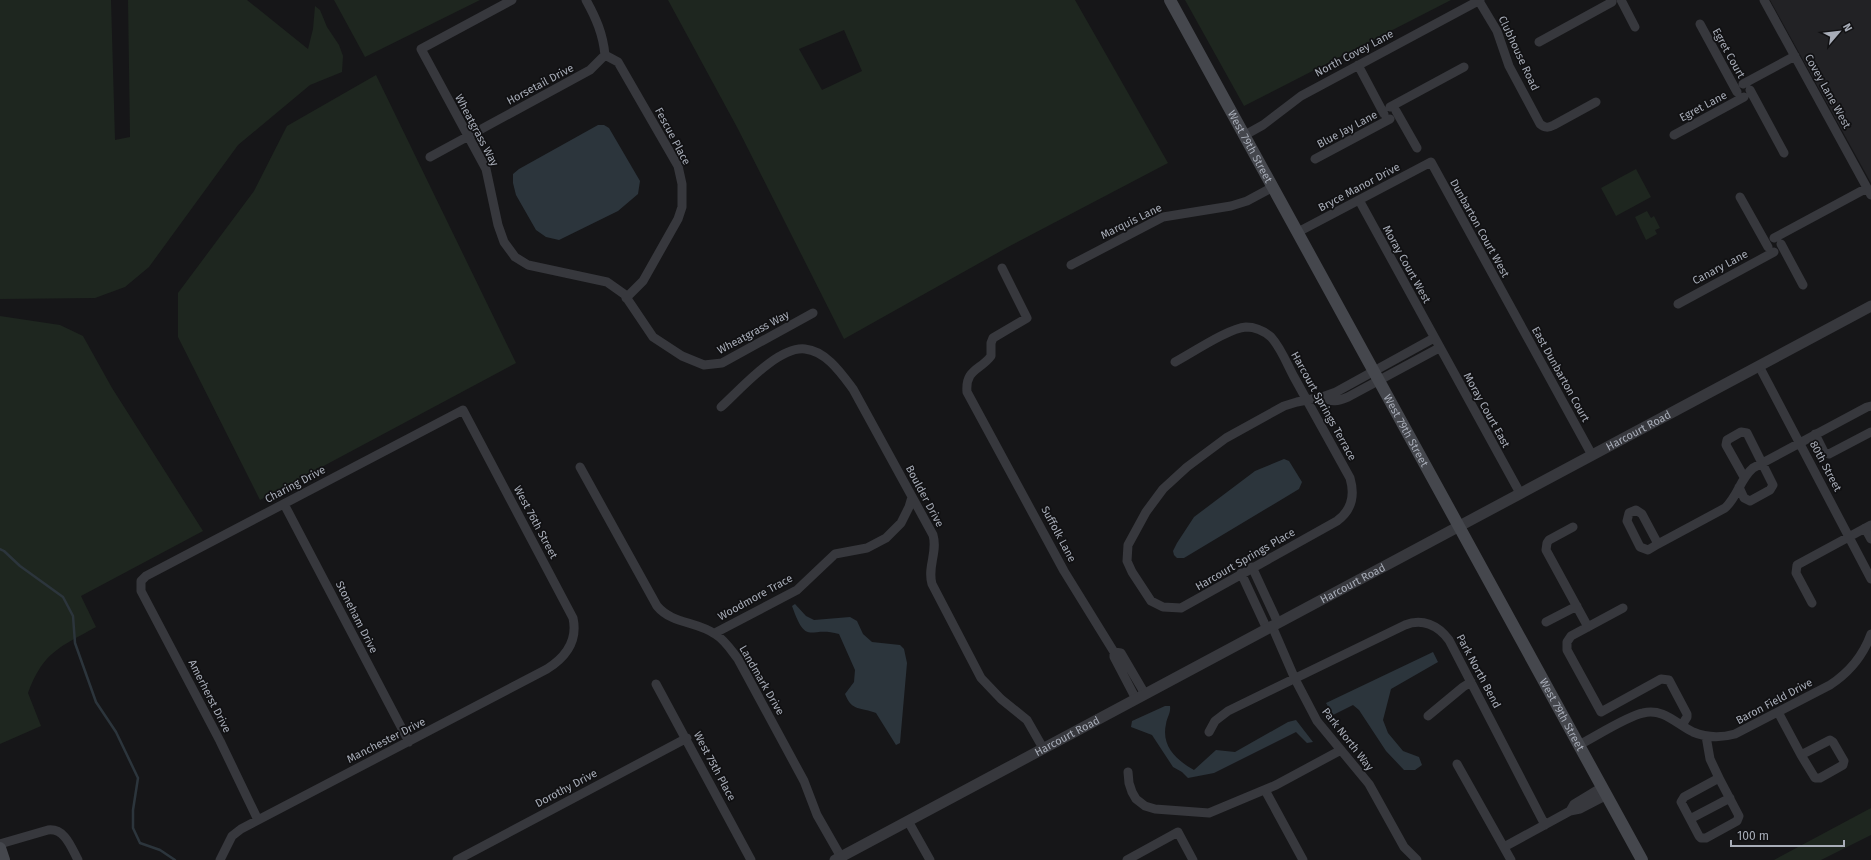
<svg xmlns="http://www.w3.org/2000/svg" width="1871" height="860" font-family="'Fira Sans',sans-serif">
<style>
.built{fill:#222225}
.green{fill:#1e261f;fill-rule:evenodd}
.water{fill:#2c353c}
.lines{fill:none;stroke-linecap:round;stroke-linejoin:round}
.stream{stroke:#2c353c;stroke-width:2.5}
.minor{stroke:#37383d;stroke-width:9}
.tertiary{stroke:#37383d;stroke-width:11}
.secondary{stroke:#45474d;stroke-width:12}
.labels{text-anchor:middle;stroke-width:3.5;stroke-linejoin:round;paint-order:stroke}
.street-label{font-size:11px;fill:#a8adb8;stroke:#111113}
</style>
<rect width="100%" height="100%" fill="#161618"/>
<!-- built -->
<path class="built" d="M1770,0H1871V183Z"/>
<!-- green -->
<path class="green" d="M0,0H111L115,140L130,137L128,0H247L308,49L313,29L315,6L320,10L327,27L339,45L343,56L342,72L310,85L238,145L149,267L125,287L95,298L0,299Z
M334,0H480L365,57Z
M668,0H1075L1168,163L1008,247L844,339L738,129ZM844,30L862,71L822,90L799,49Z
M1185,0H1451L1244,106Z
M376,75L516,363L260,500L178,337V293L254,191L287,126Z
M1636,169L1651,197L1616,216L1601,188Z
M1647,211L1651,218L1654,216L1660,228L1655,230L1657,234L1646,240L1635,217Z
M0,316L60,325L83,336L112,388L203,531L81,596L96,627C60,647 43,652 28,693L41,726L0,744Z
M1871,808V835L1821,860H1774Z"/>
<!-- water -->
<path class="water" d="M598,125H604L609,128L640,181L638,194L618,211L559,240L546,237L536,230L516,195L513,183V174L519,169Z
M1284,459L1289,461L1302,482L1299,489L1184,558H1177L1174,555L1173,551L1177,543L1194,517L1255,471Z
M795,604L806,616L814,620L850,617L857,621L863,634L872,642L900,645L904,649L907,663L900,743L896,745L876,713C861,707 852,712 845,694L854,682L855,670L839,634C809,625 807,648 792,606Z
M1433,652L1438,662L1391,689L1383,720L1388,733L1403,751L1419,757L1422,765L1415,770H1404L1386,751L1359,710L1353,705L1333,715L1326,703Z
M1165,706H1170C1171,713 1167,717 1166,724C1161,746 1176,760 1194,770L1216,750L1235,752L1288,722L1296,720L1313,742L1307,743L1296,732L1214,773L1188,778L1182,772L1173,767L1152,735L1131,727L1132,721Z"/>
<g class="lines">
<!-- stream -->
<path class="stream" d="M0,549L4,551L20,566L63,597L73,616L75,643L96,702L116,732L138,778L133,810V828L140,843L160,850L175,860"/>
<!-- minor -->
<path class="minor" d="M512,0L421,49L486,169L498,225L504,242L515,257L528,265L607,282L624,294L653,337L682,356L704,365L722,363L813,313
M1621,0L1635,27
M1764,0L1871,195
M1479,1L1497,31L1509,66L1540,124C1545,128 1548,128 1554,125L1596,102
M1700,24L1737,92
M1539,42L1612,2
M605,55L618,62L678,166L682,184V207L678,219L643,281L626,298
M1358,65L1384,114
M1743,84L1795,56
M1750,90L1784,153
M1390,107L1464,67
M1396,111L1417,148
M1245,135L1263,125L1301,96L1480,0
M1674,135L1744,97
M430,157L590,70L605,55C603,34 596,18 586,0
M1315,159L1390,119
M1740,197L1768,247
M1359,200L1520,493
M1298,232L1431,162L1592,455
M1774,238L1867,188
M1781,244L1803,285
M1071,265L1163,217L1231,206L1247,201L1273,187
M1002,268L1027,318L993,338L991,343V356C981,370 965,369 967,392L1064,571L1114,652L1121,653L1145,694
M1678,304L1774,252
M1175,362C1192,353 1229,328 1246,327C1255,327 1264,331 1271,337C1281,348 1287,364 1294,377C1313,411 1331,444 1350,478C1355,495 1352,510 1337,521L1181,608L1163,607L1151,601L1132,572L1127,561L1128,545L1146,512L1163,489L1187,467L1226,438L1284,406L1297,402L1322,397L1336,392L1434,338
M1759,366L1871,579
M1322,397C1332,403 1338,401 1348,397L1439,348
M721,407C740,390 778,346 805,349C826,351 841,373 853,389L933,535C938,552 927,567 932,584L981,678L1001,699L1027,720L1043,748
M1815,434L1824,452L1829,454L1871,432
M580,467L657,606C672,624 696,621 715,634C725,640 731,650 738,659L804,781L817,815L841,857
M1739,487L1744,498L1750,501L1770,490L1773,485L1747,433L1741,432L1727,440L1726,445L1744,477
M284,504L409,742
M1636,510L1642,514L1658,544L1648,550L1640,547L1627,521L1629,513Z
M1573,527L1549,540L1547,543L1546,550L1588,627
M1865,528L1871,539
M1658,544L1725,508C1738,496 1740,479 1753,468L1867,407L1871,406
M1252,567L1278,623
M1241,573L1267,629
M1812,603L1796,573L1797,565L1871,525
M1623,608L1571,636L1567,642V650L1601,712L1661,679L1669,680L1687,714V717L1682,725
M1546,622L1577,606
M1272,626L1295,679L1317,721L1369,784L1404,847L1417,860
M715,633L797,590L835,554L867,548L886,538L901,523L909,507L912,497
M1114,652V657L1136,699
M656,684L751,860
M1778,712L1801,755
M1428,716L1463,687L1471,682
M1209,732L1215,721L1228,711L1405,625C1422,618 1438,625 1449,640L1545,825
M1706,736L1710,759L1719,778
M1830,740L1833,742L1844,761L1843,765L1820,778H1815L1801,755Z
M1579,745C1595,737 1627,716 1643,713C1664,708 1676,724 1693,732C1707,738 1721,738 1735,734L1830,685C1850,672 1863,656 1871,634
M1457,764L1511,860
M1128,772L1129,783L1132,792L1136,799L1145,806L1155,809L1209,813L1276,785L1341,750
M1719,778L1739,816L1737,821L1706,838H1701L1699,836L1681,802L1684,797Z
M1265,790L1303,860
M1570,811L1574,804L1602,787
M1690,819L1730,798
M908,821L930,860
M0,844L48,830C65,828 71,847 78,860
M1504,847L1570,811L1580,809L1607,795
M220,860L232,836L241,829L547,669C566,657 578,641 573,618L463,410L146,576L141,581V591L220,741L258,820
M457,860L687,738
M1127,860L1178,832L1193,860"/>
<!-- tertiary -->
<path class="tertiary" id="s1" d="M835,860L1871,306"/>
<!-- secondary -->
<g class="secondary">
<path id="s2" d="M1170,0L1642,860"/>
<path d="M0,848L4,860"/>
</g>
</g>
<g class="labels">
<!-- street labels -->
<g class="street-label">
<text transform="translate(1354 53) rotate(-28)" y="4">North Covey Lane</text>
<text transform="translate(1519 53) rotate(65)" y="4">Clubhouse Road</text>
<text transform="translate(1729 53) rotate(61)" y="4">Egret Court</text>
<text transform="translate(540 84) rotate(-28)" y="4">Horsetail Drive</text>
<text transform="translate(1828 91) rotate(61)" y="4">Covey Lane West</text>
<text transform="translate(1703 106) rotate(-28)" y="4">Egret Lane</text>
<text transform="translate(1347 129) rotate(-28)" y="4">Blue Jay Lane</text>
<text transform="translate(477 130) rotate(62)" y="4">Wheatgrass Way</text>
<text transform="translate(673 136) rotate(62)" y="4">Fescue Place</text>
<text dy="4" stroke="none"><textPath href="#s2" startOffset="167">West 79th Street</textPath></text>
<text transform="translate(1359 187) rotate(-28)" y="4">Bryce Manor Drive</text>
<text transform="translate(1131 221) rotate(-26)" y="4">Marquis Lane</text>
<text transform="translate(1480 228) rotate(61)" y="4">Dunbarton Court West</text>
<text transform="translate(1407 264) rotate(61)" y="4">Moray Court West</text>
<text transform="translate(1720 267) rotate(-28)" y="4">Canary Lane</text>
<text transform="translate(753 332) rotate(-28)" y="4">Wheatgrass Way</text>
<text transform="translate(1561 374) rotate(61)" y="4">East Dunbarton Court</text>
<text transform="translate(1324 406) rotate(61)" y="4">Harcourt Springs Terrace</text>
<text transform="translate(1487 410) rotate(61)" y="4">Moray Court East</text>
<text dy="4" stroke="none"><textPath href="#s2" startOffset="491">West 79th Street</textPath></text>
<text dy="4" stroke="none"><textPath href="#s1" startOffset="911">Harcourt Road</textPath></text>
<text transform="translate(1826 466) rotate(62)" y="4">80th Street</text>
<text transform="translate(295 484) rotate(-28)" y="4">Charing Drive</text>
<text transform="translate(925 496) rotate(62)" y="4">Boulder Drive</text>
<text transform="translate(536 522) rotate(62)" y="4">West 76th Street</text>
<text transform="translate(1059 534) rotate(62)" y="4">Suffolk Lane</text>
<text transform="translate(1245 559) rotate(-30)" y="4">Harcourt Springs Place</text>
<text dy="4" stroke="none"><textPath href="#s1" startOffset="587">Harcourt Road</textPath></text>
<text transform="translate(755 597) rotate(-29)" y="4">Woodmore Trace</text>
<text transform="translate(357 617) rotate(63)" y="4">Stoneham Drive</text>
<text transform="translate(1479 671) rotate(62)" y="4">Park North Bend</text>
<text transform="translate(762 680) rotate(60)" y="4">Landmark Drive</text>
<text transform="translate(210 696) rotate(63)" y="4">Amerherst Drive</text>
<text transform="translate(1774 701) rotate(-28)" y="4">Baron Field Drive</text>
<text dy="4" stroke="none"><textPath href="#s2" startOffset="815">West 79th Street</textPath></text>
<text dy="4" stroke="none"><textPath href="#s1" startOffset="263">Harcourt Road</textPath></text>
<text transform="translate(1348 739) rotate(52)" y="4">Park North Way</text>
<text transform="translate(386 740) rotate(-27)" y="4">Manchester Drive</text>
<text transform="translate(715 766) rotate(62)" y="4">West 75th Place</text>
<text transform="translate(566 788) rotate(-28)" y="4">Dorothy Drive</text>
</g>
</g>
<!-- north arrow -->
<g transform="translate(1839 32) rotate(62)" stroke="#111113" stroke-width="3" paint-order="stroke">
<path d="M0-3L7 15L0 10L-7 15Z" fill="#a8adb8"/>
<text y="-6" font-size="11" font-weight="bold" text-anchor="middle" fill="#a8adb8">N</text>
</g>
<!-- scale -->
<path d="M1731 840v6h113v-6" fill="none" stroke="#a8adb8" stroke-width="2"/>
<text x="1737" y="840" font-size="12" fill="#a8adb8" stroke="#111113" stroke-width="3" paint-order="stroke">100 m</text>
</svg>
